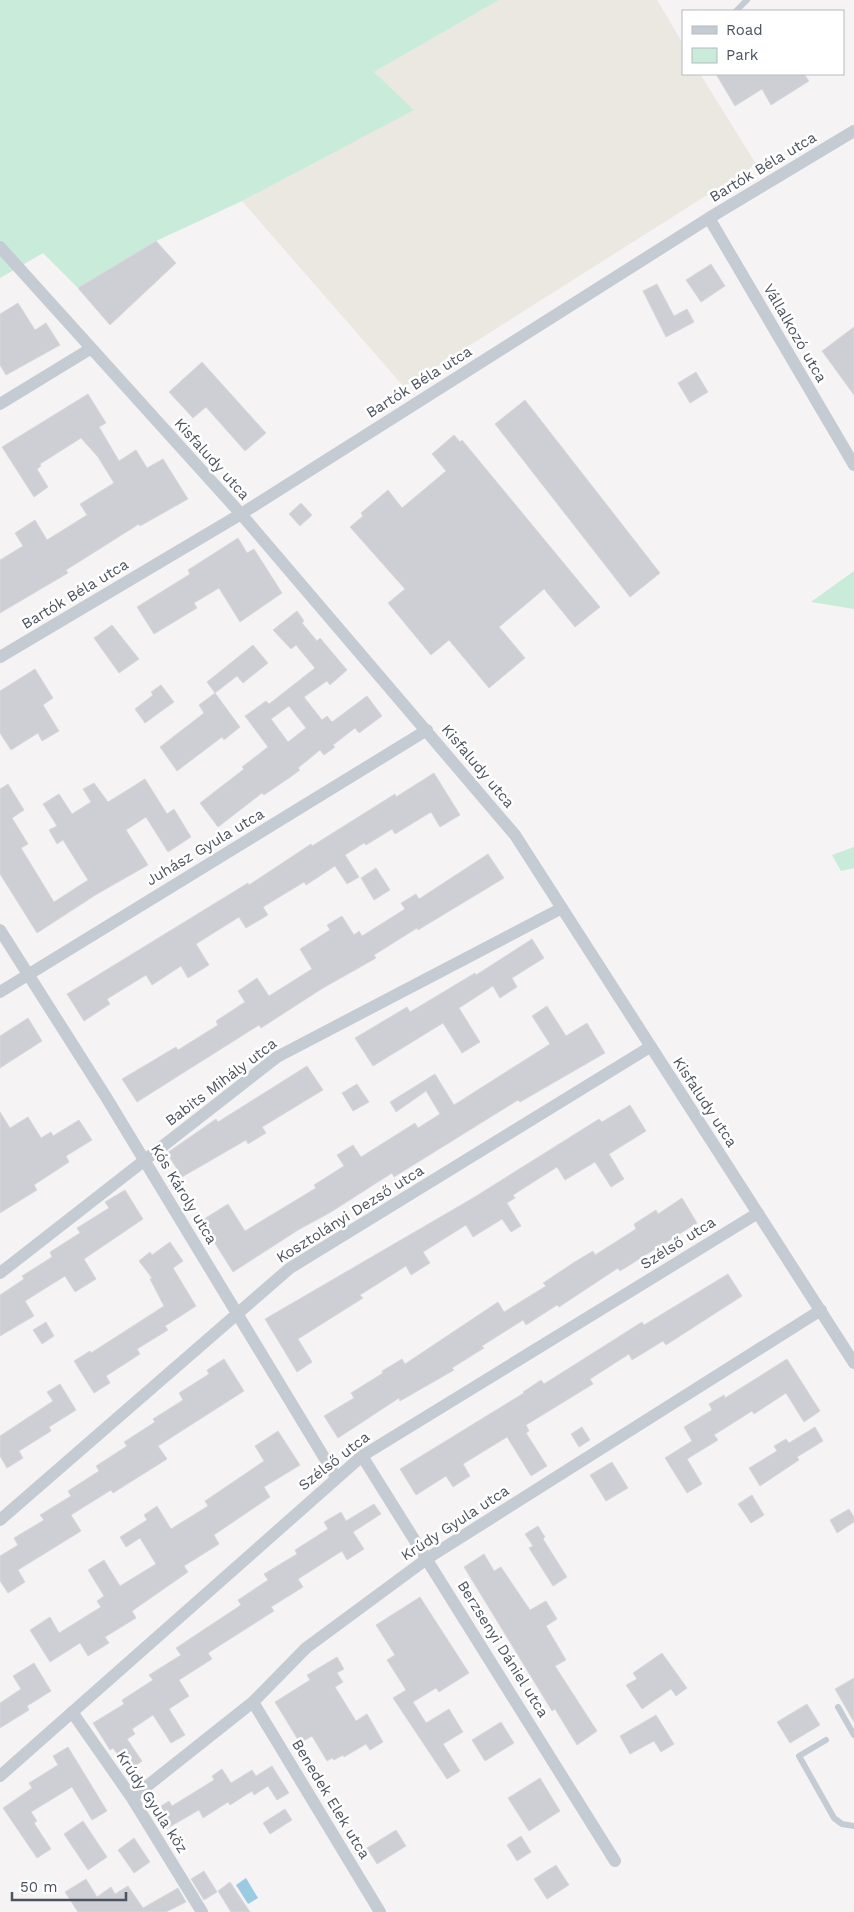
<svg xmlns="http://www.w3.org/2000/svg" width="854" height="1912" font-family="'Work Sans',sans-serif">
<style>
.commercial{fill:#eae8e1}
.green{fill:#c8ebda}
.water{fill:#9bcbe3}
.building{fill:#cdcfd4;stroke:#d8d8dd;fill-rule:evenodd}
.lines{fill:none;stroke-linecap:round;stroke-linejoin:round}
.lane{stroke:#c5cbd2;stroke-width:6}
.street{stroke:#c5cbd2;stroke-width:12}
.labels{text-anchor:middle;stroke-width:5;stroke-linejoin:round;paint-order:stroke}
.street-label{font-size:15px;fill:#4c535e;stroke:#fff}
</style>
<rect width="100%" height="100%" fill="#f5f3f3"/>
<!-- commercial -->
<path class="commercial" d="M499,0H657L683,44V74H700L756,164L404,387L242,201L413,110L374,72Z"/>
<!-- green -->
<path class="green" d="M0,0H499L374,72L414,110L242,201L156,241L78,288L43,253L0,278Z
M854,571V609L811,602Z
M854,847V868L841,871L832,855Z"/>
<!-- water -->
<path class="water" d="M246,1878L258,1898L248,1904L236,1885Z"/>
<!-- building -->
<path class="building" d="M716,74H804L809,81L771,105L762,89L735,106Z
M156,241L176,263L110,325L78,288Z
M711,264L725,286L701,302L686,280Z
M657,284L674,316L687,309L694,322L666,337L643,291Z
M18,303L35,330L46,323L60,345L6,375L0,365V314Z
M854,327V395L822,351Z
M202,362L266,433L245,451L206,407L193,418L169,392Z
M696,372L708,392L690,403L678,383Z
M88,394L106,423L99,427L119,461L136,450L147,468L163,459L188,499L140,526L139,524L66,570L68,573L0,613V560L23,546L15,533L35,520L47,540L87,515L80,504L114,483L98,457L81,438L40,464L41,466L37,469L48,487L34,497L2,447Z
M525,400L660,573L630,597L495,424Z
M454,435L460,442L462,440L600,607L575,627L544,589L499,627L525,658L489,688L449,640L431,655L388,603L405,589L350,527L363,516L361,513L388,490L402,508L446,471L432,454Z
M301,503L312,515L300,526L289,514Z
M238,538L247,553L254,549L282,593L240,622L219,588L194,603L197,608L154,634L137,607L190,574L188,570Z
M297,611L304,621L302,623L317,641L320,638L347,670L330,685L327,681L304,697L322,720L327,716L332,722L367,696L382,716L359,733L355,728L333,745L335,747L324,755L320,750L298,768L300,770L289,778L264,795L262,793L218,827L200,803L244,769L242,767L268,747L245,716L266,701L269,704L315,668L296,645L291,649L273,630ZM289,706L306,728L288,742L271,719Z
M112,625L139,659L119,673L94,638Z
M253,645L268,663L243,683L237,676L215,693L207,682Z
M35,669L53,698L43,705L59,731L42,741L38,733L11,750L0,733V691Z
M161,685L174,702L145,723L135,709L153,695L151,692Z
M215,693L240,727L224,740L222,737L177,771L160,747L204,713L199,705Z
M434,773L460,815L440,827L431,812L395,834L392,829L366,845L364,843L345,855L359,877L347,884L335,866L306,885L304,882L263,907L268,915L246,928L239,917L196,944L209,965L188,978L181,966L152,985L146,975L107,999L110,1004L84,1021L67,994L248,883L249,885L311,844L312,846L395,794L396,797Z
M145,779L167,814L174,809L191,837L168,852L146,817L126,830L148,865L97,894L37,933L0,874V789L8,784L24,810L12,818L28,844L21,848L54,902L88,880L63,840L57,844L49,830L57,826L43,804L59,794L72,814L91,802L83,789L94,783L108,802Z
M488,854L504,878L418,930L417,928L374,955L376,958L355,970L323,988L261,1028L259,1025L137,1102L122,1079L176,1047L178,1050L218,1025L216,1021L245,1002L238,991L257,978L269,996L312,969L300,949L330,930L327,925L342,916L354,935L359,931L362,936L405,909L401,903L416,894L419,899Z
M376,868L390,890L374,900L361,878Z
M532,939L544,958L512,978L517,987L500,998L493,986L459,1008L480,1042L462,1053L443,1023L373,1066L355,1038L407,1007L410,1012L475,973L476,975Z
M547,1006L566,1036L587,1023L605,1053L520,1102L518,1100L394,1177L392,1173L331,1212L298,1230L233,1272L201,1221L228,1204L245,1231L316,1188L314,1185L344,1166L337,1155L353,1145L361,1157L415,1123L418,1128L440,1114L426,1091L396,1112L390,1102L435,1074L454,1105L550,1044L532,1016Z
M28,1018L42,1041L0,1068V1036Z
M307,1066L323,1090L262,1127L266,1133L248,1144L246,1140L182,1177L167,1153L216,1119L218,1122Z
M357,1084L369,1102L353,1111L342,1093Z
M630,1105L646,1131L609,1154L624,1179L611,1187L595,1162L565,1180L557,1167L513,1195L515,1198L507,1203L521,1226L511,1232L502,1219L473,1237L466,1225L423,1252L430,1263L411,1275L406,1266L360,1295L363,1298L298,1339L312,1362L297,1372L265,1319L473,1198L599,1119L602,1122Z
M0,1112L10,1128L28,1117L41,1138L51,1132L53,1136L79,1120L92,1140L66,1156L69,1162L34,1185L37,1190L0,1213Z
M125,1190L143,1219L84,1259L96,1279L75,1292L65,1276L25,1301L34,1316L0,1336V1295L24,1279L22,1276L52,1257L50,1252L80,1233L77,1228L109,1208L105,1202Z
M682,1198L697,1223L620,1271L618,1268L559,1307L557,1305L526,1325L523,1320L482,1346L484,1348L452,1368L454,1370L400,1401L399,1398L338,1438L324,1416L354,1398L351,1393L383,1373L382,1371L402,1359L405,1364L498,1302L504,1312L546,1286L543,1283L573,1263L593,1251L595,1255L636,1229L634,1224L656,1210L658,1214Z
M170,1242L183,1261L173,1268L196,1306L165,1326L168,1330L137,1349L140,1354L106,1376L110,1383L94,1393L74,1361L90,1351L91,1353L164,1306L150,1279L152,1278L139,1261L150,1252L152,1255Z
M728,1274L742,1296L666,1345L663,1341L632,1360L629,1354L590,1379L593,1384L526,1425L529,1431L526,1433L547,1466L531,1476L507,1437L463,1464L470,1476L453,1487L446,1476L416,1495L400,1469L524,1393L523,1392L541,1380L544,1384L642,1322L644,1325Z
M46,1322L54,1336L42,1344L33,1330Z
M224,1359L244,1391L158,1446L167,1459L113,1493L111,1490L71,1515L81,1531L18,1570L25,1582L8,1593L0,1581V1556L18,1545L14,1538L44,1520L40,1515L71,1496L68,1491L99,1471L96,1466L127,1446L124,1442L155,1422L153,1419L183,1400L179,1393L209,1374L207,1370Z
M787,1359L820,1411L804,1422L786,1393L754,1414L752,1411L714,1435L718,1440L687,1459L702,1484L687,1493L665,1458L692,1441L684,1427L712,1410L709,1404L724,1395L725,1398Z
M60,1384L76,1410L49,1427L51,1431L19,1451L23,1458L7,1468L0,1456V1436L53,1401L47,1392Z
M582,1427L590,1440L579,1447L571,1434Z
M815,1427L823,1441L797,1457L799,1460L760,1486L749,1468L777,1451L774,1446L786,1439L789,1443Z
M278,1431L300,1465L264,1487L270,1497L214,1535L219,1544L184,1566L188,1572L132,1611L136,1618L105,1637L109,1643L88,1656L80,1643L50,1662L30,1630L50,1617L59,1633L101,1607L97,1601L104,1596L88,1570L104,1560L120,1586L156,1564L140,1538L126,1547L120,1537L147,1520L144,1515L157,1506L171,1529L208,1506L205,1501L264,1461L255,1446Z
M612,1462L628,1488L606,1501L590,1475Z
M752,1495L764,1515L751,1523L738,1504Z
M374,1504L381,1514L353,1532L364,1549L347,1560L342,1551L298,1579L303,1587L271,1607L274,1611L208,1653L212,1659L179,1680L189,1696L169,1709L185,1735L171,1743L153,1715L132,1729L135,1734L127,1739L142,1761L129,1771L113,1748L110,1750L93,1723L124,1704L122,1700L153,1680L149,1675L181,1655L176,1648L241,1605L238,1600L268,1580L264,1574L297,1554L295,1550L328,1529L324,1522L341,1512L346,1521Z
M849,1509L854,1517V1522L837,1533L830,1520Z
M538,1526L545,1537L543,1539L567,1577L553,1586L529,1548L533,1546L525,1534Z
M484,1554L494,1571L501,1567L530,1610L546,1601L557,1619L546,1626L566,1660L555,1666L597,1731L577,1745L555,1709L552,1711L464,1567Z
M420,1597L469,1673L439,1692L436,1688L413,1702L426,1723L449,1709L463,1732L443,1744L460,1771L447,1779L393,1698L406,1690L387,1660L395,1655L376,1625Z
M662,1653L687,1688L676,1696L671,1689L642,1709L626,1685L637,1679L633,1673Z
M337,1657L344,1669L337,1673L343,1682L335,1687L356,1721L367,1714L383,1742L370,1750L366,1744L344,1757L343,1755L334,1760L332,1758L327,1761L312,1736L300,1743L275,1702L310,1680L307,1675Z
M34,1663L51,1691L27,1706L29,1710L0,1728V1703L21,1689L13,1676Z
M854,1678V1722L835,1689Z
M807,1704L820,1725L790,1743L777,1722Z
M656,1715L674,1744L661,1752L654,1741L630,1754L620,1736Z
M501,1722L514,1743L485,1761L472,1740Z
M68,1747L107,1811L92,1820L72,1787L31,1812L37,1821L34,1823L51,1849L37,1858L3,1808L32,1788L29,1783L58,1765L53,1756Z
M272,1766L289,1793L277,1800L268,1786L254,1795L252,1791L230,1805L228,1802L203,1818L199,1810L166,1829L155,1810L169,1801L172,1806L214,1780L212,1776L222,1769L231,1783L252,1770L256,1776Z
M540,1778L560,1811L529,1831L508,1798Z
M285,1809L292,1820L270,1834L263,1823Z
M83,1821L107,1857L88,1870L64,1834Z
M396,1830L406,1846L377,1864L367,1848Z
M521,1836L531,1852L517,1861L507,1845Z
M134,1838L150,1862L134,1873L118,1850Z
M556,1865L569,1885L547,1899L534,1879Z
M204,1871L217,1892L204,1900L191,1879Z
M86,1879L97,1897L111,1887L115,1894L128,1886L143,1908L178,1888L186,1902L166,1912H78L65,1892Z
M230,1882L250,1912H231L218,1891Z"/>
<g class="lines">
<!-- lane -->
<path class="lane" d="M736,11L747,0
M838,1707L854,1735
M826,1740L799,1756L834,1818L842,1824L854,1826"/>
<!-- street -->
<path class="street" d="M709,218L854,465
M0,247L241,514L515,835L854,1363
M0,404L90,349
M0,657L241,514L709,218L854,131
M0,930L106,1097L336,1477
M0,992L427,730
M0,1273L277,1057L562,908
M362,1456L615,1861
M0,1520L290,1268L650,1047
M253,1702L380,1912
M72,1712L132,1798L202,1912
M0,1776L362,1456L758,1213
M132,1798L253,1702L306,1648L428,1558L821,1310"/>
</g>
<g class="labels">
<!-- street labels -->
<g class="street-label">
<text transform="translate(763 167) rotate(-31)" y="5">Bartók Béla utca</text>
<text transform="translate(795 333) rotate(60)" y="5">Vállalkozó utca</text>
<text transform="translate(419 382) rotate(-32)" y="5">Bartók Béla utca</text>
<text transform="translate(212 459) rotate(48)" y="5">Kisfaludy utca</text>
<text transform="translate(75 594) rotate(-31)" y="5">Bartók Béla utca</text>
<text transform="translate(478 766) rotate(50)" y="5">Kisfaludy utca</text>
<text transform="translate(205 847) rotate(-31)" y="5">Juhász Gyula utca</text>
<text transform="translate(221 1082) rotate(-37)" y="5">Babits Mihály utca</text>
<text transform="translate(705 1102) rotate(57)" y="5">Kisfaludy utca</text>
<text transform="translate(184 1194) rotate(59)" y="5">Kós Károly utca</text>
<text transform="translate(350 1214) rotate(-32)" y="5">Kosztolányi Dezső utca</text>
<text transform="translate(678 1243) rotate(-32)" y="5">Szélső utca</text>
<text transform="translate(334 1461) rotate(-38)" y="5">Szélső utca</text>
<text transform="translate(455 1523) rotate(-33)" y="5">Krúdy Gyula utca</text>
<text transform="translate(503 1649) rotate(58)" y="5">Berzsenyi Dániel utca</text>
<text transform="translate(331 1799) rotate(59)" y="5">Benedek Elek utca</text>
<text transform="translate(152 1802) rotate(57)" y="5">Krúdy Gyula köz</text>
</g>
</g>
<!-- legend -->
<rect x="682" y="10" width="162" height="65" fill="#ffffff" stroke="#b7babf"/>
<rect x="692" y="26" width="25" height="8" fill="#c5cbd2" stroke="#b7babf"/>
<text x="726" y="35" font-size="15" fill="#4c535e">Road</text>
<rect x="692" y="48" width="25" height="15" fill="#c8ebda" stroke="#b7babf"/>
<text x="726" y="60" font-size="15" fill="#4c535e">Park</text>
<!-- scale -->
<path d="M12 1892v8h114v-8" fill="none" stroke="#4c535e" stroke-width="2.5"/>
<text x="20" y="1892" font-size="15" fill="#4c535e" stroke="#ffffff" stroke-width="4" paint-order="stroke">50 m</text>
</svg>
